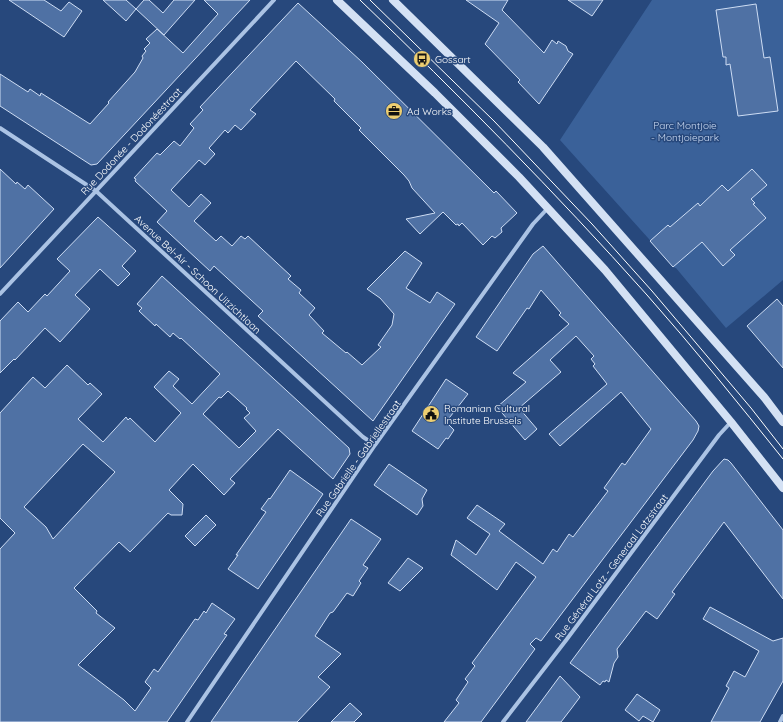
<svg xmlns="http://www.w3.org/2000/svg" width="783" height="722" font-family="Quicksand,sans-serif">
<style>
.green{fill:#3a6199}
.building{fill:#4f71a4;stroke:#ceddf4;fill-rule:evenodd}
.lines{fill:none;stroke-linecap:round;stroke-linejoin:round}
.street{stroke:#abc3e4;stroke-width:4}
.secondary{stroke:#d4e1f4;stroke-width:8}
.tram{stroke:#fff;stroke-width:1}
.labels{text-anchor:middle;stroke-width:3;stroke-linejoin:round;paint-order:stroke}
.poi-label{font-size:10px;fill:#fff;stroke:#27487c;text-anchor:start}
.park-label{font-size:10px;fill:#ceddf4;stroke:#27487c}
.street-label{font-size:10px;fill:#fff;stroke:#27487c}
</style>
<rect width="100%" height="100%" fill="#27487c"/>
<!-- green -->
<path class="green" d="M652,0H783V280L726,328L676,268H675L560,140Z"/>
<!-- building -->
<path class="building" d="M9,0H44L61,11L69,2L82,11L64,37Z
M103,0H126L136,9L126,21Z
M144,0H149L163,13L174,0H195L164,35L136,9Z
M204,0H250L97,164L91,165L0,106V74L28,92L30,89L40,96L41,93L90,124L109,103L108,102L135,72L143,58L142,56L146,51L144,49L150,43L146,39L157,29L183,53L218,14Z
M466,0H508L502,10L544,53L552,40L557,44L558,41L566,46L568,51L573,54L539,104L518,82L520,80L485,44L499,23Z
M568,0H603L592,16Z
M298,3L362,62L494,193L496,191L517,213L501,228L502,232L495,238L492,236L483,245L462,223L459,226L458,224L456,225L443,212L420,234L406,219L435,213L412,188L409,181L404,175L359,130L361,128L334,101L335,99L296,61L250,110L256,114L241,130L235,125L228,133L225,130L209,148L215,154L205,165L199,160L171,190L189,207L201,194L211,203L194,221L216,241L221,236L232,246L241,236L245,239L248,236L291,276L288,279L301,290L299,293L315,308L309,315L324,331L322,333L346,353L347,352L362,365L381,347L378,345L392,325L394,314L380,298L367,289L405,251L422,263L406,288L430,303L437,292L455,304L373,421L258,316L263,311L239,289L214,266L210,271L157,222L167,211L135,181L136,179L134,178L157,153L160,155L174,141L180,146L194,128L190,124L203,110L200,107Z
M756,4L764,58L770,57L778,111L738,116L730,64L726,65V57H723L716,10Z
M0,169L16,184L17,182L25,189L28,185L54,209L0,268Z
M752,169L767,185L751,199L755,203L753,204L766,218L730,250L735,255L723,266L702,242L673,267L650,241L668,225L670,227L698,203L700,206L722,185L728,191Z
M98,217L136,251L122,266L130,274L118,286L100,269L75,295L90,309L60,342L45,328L15,360L14,359L0,373V321L18,302L28,312L45,294L47,296L59,283L70,271L57,259Z
M543,246L696,421L699,426L698,431L693,440L541,641L536,638L530,644L535,649L481,722H444L459,703L456,700L468,682L465,679L475,666L472,663L536,577L516,562L497,590L451,555L456,540L476,555L490,534L467,518L477,505L505,524L499,531L543,564L553,549L557,552L569,534L573,537L608,491L604,488L622,463L625,465L651,429L621,392L560,446L549,434L607,384L593,366L595,364L591,359L594,356L576,336L550,360L561,372L519,408L537,429L525,440L497,407L526,382L513,373L569,324L559,315L561,313L541,290L529,309L527,308L497,351L476,337L533,254Z
M162,276L349,448L350,454L333,479L278,429L230,479L235,483L224,495L193,464L169,490L183,504L182,515H171L168,513L130,552L119,542L74,588L97,611L96,613L115,628L78,665L124,700L135,711L151,688L145,682L154,669L158,672L195,619L198,620L204,611L206,613L212,603L235,619L224,634L227,635L167,722H0V549L15,533L0,518V413L33,377L45,388L67,365L88,385L90,383L102,394L78,419L103,442L126,417L128,420L130,418L155,442L181,413L154,387L169,371L179,379L173,386L192,404L220,374L181,338L180,339L173,333L170,337L156,324L155,326L139,311L142,308L137,304ZM228,391L247,408L246,409L250,413L244,418L256,431L239,448L203,414L219,397L221,398ZM83,444L115,472L53,539L46,527L24,507Z
M777,299L783,306V368L747,326Z
M446,379L468,394L446,422L454,430L448,439L446,438L438,449L412,431Z
M724,459L728,460L731,463L783,530V599L724,522L672,592L675,594L657,619L646,611L617,649L618,657L614,663L609,682L606,680L605,682L603,681L600,685L570,663L713,471Z
M389,464L427,490L422,499L423,506L417,515L374,485Z
M290,470L323,494L258,589L228,569L238,555H236L266,512L261,509L269,498L270,499Z
M206,515L216,525L195,546L185,536Z
M351,519L381,539L363,565L368,568L359,581L361,583L353,596L347,593L333,612L330,613L315,636L341,654L318,677L330,687L297,722H211Z
M408,558L423,568L400,591L388,583Z
M710,607L773,641L783,638V681L760,722H711L729,688L726,686L734,671L745,677L759,651L703,619Z
M560,676L580,697L571,709L561,722H526Z
M637,694L660,710L653,722L643,716L639,721L625,710Z
M350,703L362,714L354,722H331Z"/>
<g class="lines">
<!-- street -->
<path class="street" d="M0,128L96,191L363,437L375,445
M0,294L274,0
M187,722L375,445L533,224L548,208
M503,722L567,639L719,435L731,422
M780,722L783,716"/>
<!-- secondary -->
<path class="secondary" d="M337,0L435,93L519,177L605,270L731,422L783,488
M393,0L543,147L764,397L783,422"/>
<!-- tram -->
<path class="tram" d="M360,0C459,95 555,192 647,295C694,348 739,404 783,459
M370,0L494,121L592,224L652,291L751,408L783,449"/>
</g>
<!-- icons -->
<defs>
<g id="bus-disc" transform="scale(0.9)"><circle r="9.5" fill="#edce71" stroke="#27487c"/><path d="M-5-6H5V4H4V6H2V4H-2V6H-4V4H-5ZM-3.5-4V0h7V-4ZM-3.5 1.2v1.5H-2V1.2ZM2 1.2v1.5H3.5V1.2Z" fill="#111"/></g>
<g id="office-disc" transform="scale(0.9)"><circle r="9.5" fill="#edce71" stroke="#27487c"/><path d="M-6-3h4V-5.5h4V-3h4V5H-6ZM-1-4.5V-3h2v-1.5ZM-6 0V1H6V0Z" fill="#111"/></g>
<g id="civic-disc" transform="scale(0.9)"><circle r="9.5" fill="#edce71" stroke="#27487c"/><path d="M-.6-6.5H3V-4.5H.6V-3L4-1V1h2V6H-6V1h2V-1L-.6-3ZM-1.2 2.5V6h2.4V2.5Z" fill="#111"/></g>
</defs>
<g fill-rule="evenodd">
<use href="#bus-disc" x="422" y="59"/>
<use href="#office-disc" x="394" y="111"/>
<use href="#civic-disc" x="431" y="414"/>
</g>
<g class="labels">
<!-- poi labels -->
<g class="poi-label">
<text x="435" y="63">Gossart</text>
<text x="407" y="115">Ad Works</text>
<text x="444" y="412">Romanian Cultural<tspan x="444" dy="12">Institute Brussels</tspan></text>
</g>
<!-- park labels -->
<g class="park-label">
<text x="685" y="129">Parc Montjoie<tspan x="685" dy="12">- Montjoiepark</tspan></text>
</g>
<!-- street labels -->
<g class="street-label">
<text transform="translate(131 141) rotate(-47)" y="4">Rue Dodonée - Dodonéestraat</text>
<text transform="translate(198 274) rotate(43)" y="4">Avenue Bel-Air - Schoon Uitzichtlaan</text>
<text transform="translate(358 458) rotate(-55)" y="4">Rue Gabrielle - Gabriellestraat</text>
<text transform="translate(611 567) rotate(-53)" y="4">Rue Général Lotz - Generaal Lotzstraat</text>
</g>
</g>
</svg>
